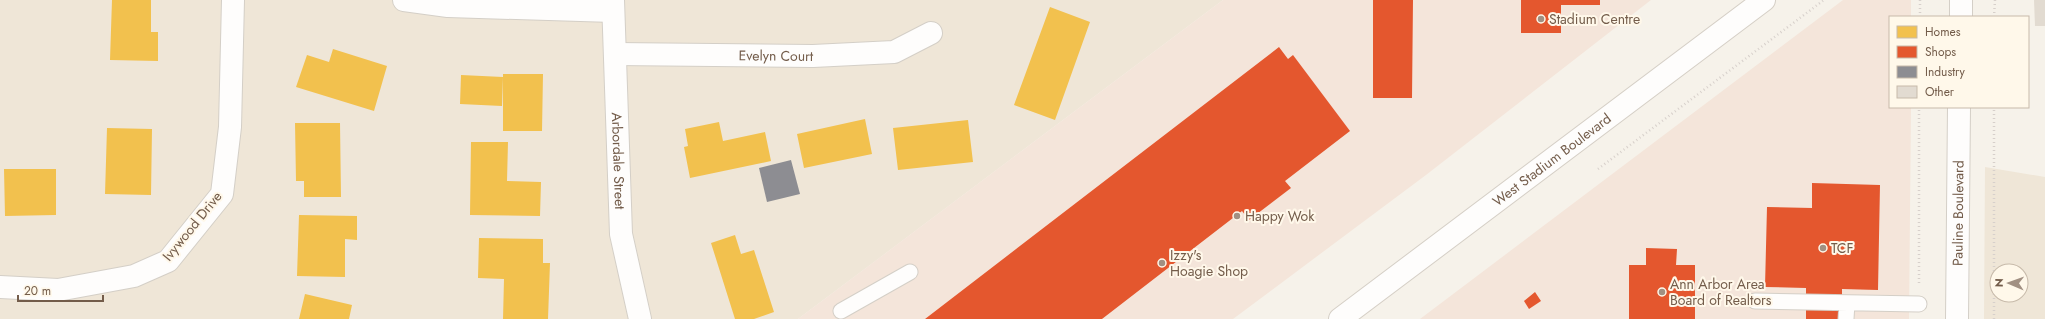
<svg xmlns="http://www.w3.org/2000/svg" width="2045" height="319" font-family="Jost,sans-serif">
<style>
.residential{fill:#efe6d7;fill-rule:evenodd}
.commercial{fill:#f4e5da}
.homes{fill:#f2c14e}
.shops{fill:#e4572e}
.industry{fill:#8d8d92}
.building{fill:#e2dbd1}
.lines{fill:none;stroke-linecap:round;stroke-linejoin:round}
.service-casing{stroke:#d4cfc7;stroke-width:17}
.minor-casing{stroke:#d4cfc7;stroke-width:24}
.tertiary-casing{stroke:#d4cfc7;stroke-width:24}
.secondary-casing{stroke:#d5cfc6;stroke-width:24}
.path{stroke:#d7d0cb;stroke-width:2.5;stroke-dasharray:1 3;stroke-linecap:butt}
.service{stroke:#fefdfc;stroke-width:15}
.minor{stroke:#fefdfc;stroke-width:22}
.tertiary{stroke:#fefdfc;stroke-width:22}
.secondary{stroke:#fefdfc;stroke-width:22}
.poi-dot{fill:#a19082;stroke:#fff8ea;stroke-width:1.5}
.labels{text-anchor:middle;stroke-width:4;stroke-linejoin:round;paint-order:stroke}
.poi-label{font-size:14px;fill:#735c4a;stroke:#fff8ea;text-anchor:start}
.street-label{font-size:14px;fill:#735c4a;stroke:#fff8ea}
</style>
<rect width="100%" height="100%" fill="#f6f2ea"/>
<!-- residential -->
<path class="residential" d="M0,0H1223L798,319H0Z
M1985,167L2045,177V319H1984ZM1997,271H2021V295H1997Z"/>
<!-- commercial -->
<path class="commercial" d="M1223,0H1651L1426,175L1233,319H798Z
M1843,0H1911V17H1890V107H1911L1909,319H1420Z"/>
<!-- homes -->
<path class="homes" d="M112,0H151V32H158V61L110,60Z
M1050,7L1090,22L1055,120L1014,105Z
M333,49L387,66L374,111L296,87L307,55L329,62Z
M503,74H543L542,131H503Z
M461,75L503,77L502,106L460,104Z
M865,119L872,154L804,168L797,134Z
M968,120L973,162L898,170L893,128Z
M719,122L723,141L765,132L771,161L690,178L684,147L688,146L685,129Z
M295,123H340L341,197H304V181H296Z
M107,128L152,129L151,195L105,194Z
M471,142H508L507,181L541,182L540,216L470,215Z
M4,169H56V215L5,216Z
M299,215L357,216V240L345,239V277L297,276Z
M735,235L741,254L754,250L774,312L754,319H735L711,243Z
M479,238L543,239V263H550L548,319H503L504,279L478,278Z
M305,294L352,305L349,319H299Z"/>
<!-- shops -->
<path class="shops" d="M1373,0H1413L1412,98H1373Z
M1521,0H1600V5H1561V33H1521Z
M1279,47L1288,59L1293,55L1350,131L1285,181L1291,188L1249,220L1242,211L1102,319H925Z
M1812,183L1880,185L1878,290L1842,289V319H1806V288L1765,287L1767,207L1812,208Z
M1646,248L1677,249L1676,265H1695V319H1629V265H1646Z
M1535,292L1541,301L1529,309L1524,301Z"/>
<!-- industry -->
<path class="industry" d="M791,160L800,194L767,202L759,168Z"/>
<!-- building -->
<path class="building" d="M2034,0H2045V26H2035Z"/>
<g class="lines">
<!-- service casing -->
<g class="service-casing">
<path id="service" d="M1755,301L1919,304
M841,311L910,272
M1846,319L1847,303"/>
</g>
<!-- minor casing -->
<g class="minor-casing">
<g id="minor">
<path d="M404,0L448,6L613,11"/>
<path id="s1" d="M613,0L621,234L640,319"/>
<path id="s2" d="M615,54L813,56L894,52L931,33"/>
<path d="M0,287L58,290L134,276L168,261L222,194L230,127L233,0"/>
</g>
</g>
<!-- tertiary casing -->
<g class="tertiary-casing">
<g id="tertiary">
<path d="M1961,17V0"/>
<path id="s3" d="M1957,319L1959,107"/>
</g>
</g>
<!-- secondary casing -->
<g class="secondary-casing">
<g id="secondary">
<path id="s4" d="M1340,319L1764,0"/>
</g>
</g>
<!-- path -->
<path class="path" d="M1920,17V0
M1994,17L1995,0
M1598,169L1824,0
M1919,283V107
M1994,319V107"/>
<!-- service -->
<use href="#service" class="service"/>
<!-- minor -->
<use href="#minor" class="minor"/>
<!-- tertiary -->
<use href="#tertiary" class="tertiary"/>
<!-- secondary -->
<use href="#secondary" class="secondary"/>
</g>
<!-- markers -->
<g class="poi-dot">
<circle cx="1541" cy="19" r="4"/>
<circle cx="1237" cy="216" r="4"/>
<circle cx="1823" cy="248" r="4"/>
<circle cx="1162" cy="263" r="4"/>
<circle cx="1662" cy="292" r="4"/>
</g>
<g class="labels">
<!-- poi labels -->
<g class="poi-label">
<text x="1549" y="24">Stadium Centre</text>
<text x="1245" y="221">Happy Wok</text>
<text x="1831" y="253">TCF</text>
<text x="1170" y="260">Izzy's<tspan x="1170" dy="16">Hoagie Shop</tspan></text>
<text x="1670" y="289">Ann Arbor Area<tspan x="1670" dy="16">Board of Realtors</tspan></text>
</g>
<!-- street labels -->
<g class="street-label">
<text dy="5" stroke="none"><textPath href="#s2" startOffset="161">Evelyn Court</textPath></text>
<text dy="5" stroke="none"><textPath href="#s4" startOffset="265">West Stadium Boulevard</textPath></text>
<text dy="5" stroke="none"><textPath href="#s1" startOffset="161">Arbordale Street</textPath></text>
<text dy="5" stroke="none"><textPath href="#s3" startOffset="106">Pauline Boulevard</textPath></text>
<text transform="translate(192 226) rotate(-51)" y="5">Ivywood Drive</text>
</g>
</g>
<!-- legend -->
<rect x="1889" y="16" width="140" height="92" fill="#fff8ea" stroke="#c7baaa"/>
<rect x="1897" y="26" width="20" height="12" fill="#f2c14e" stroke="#c7baaa"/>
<text x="1925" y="36" font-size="12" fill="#735c4a">Homes</text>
<rect x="1897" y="46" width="20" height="12" fill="#e4572e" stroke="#c7baaa"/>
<text x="1925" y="56" font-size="12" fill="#735c4a">Shops</text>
<rect x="1897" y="66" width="20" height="12" fill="#8d8d92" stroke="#c7baaa"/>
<text x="1925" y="76" font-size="12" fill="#735c4a">Industry</text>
<rect x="1897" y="86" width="20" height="12" fill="#e2dbd1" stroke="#c7baaa"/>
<text x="1925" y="96" font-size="12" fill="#735c4a">Other</text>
<!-- north arrow -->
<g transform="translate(2009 283) rotate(272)"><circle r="19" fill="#fff8ea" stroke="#c7baaa"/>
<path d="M0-3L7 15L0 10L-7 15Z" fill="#a19082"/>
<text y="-6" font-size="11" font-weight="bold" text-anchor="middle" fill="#735c4a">N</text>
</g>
<!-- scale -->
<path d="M18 295v6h85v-6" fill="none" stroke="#735c4a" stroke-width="2"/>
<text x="24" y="295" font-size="12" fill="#735c4a" stroke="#fff8ea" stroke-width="3" paint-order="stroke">20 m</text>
</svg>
